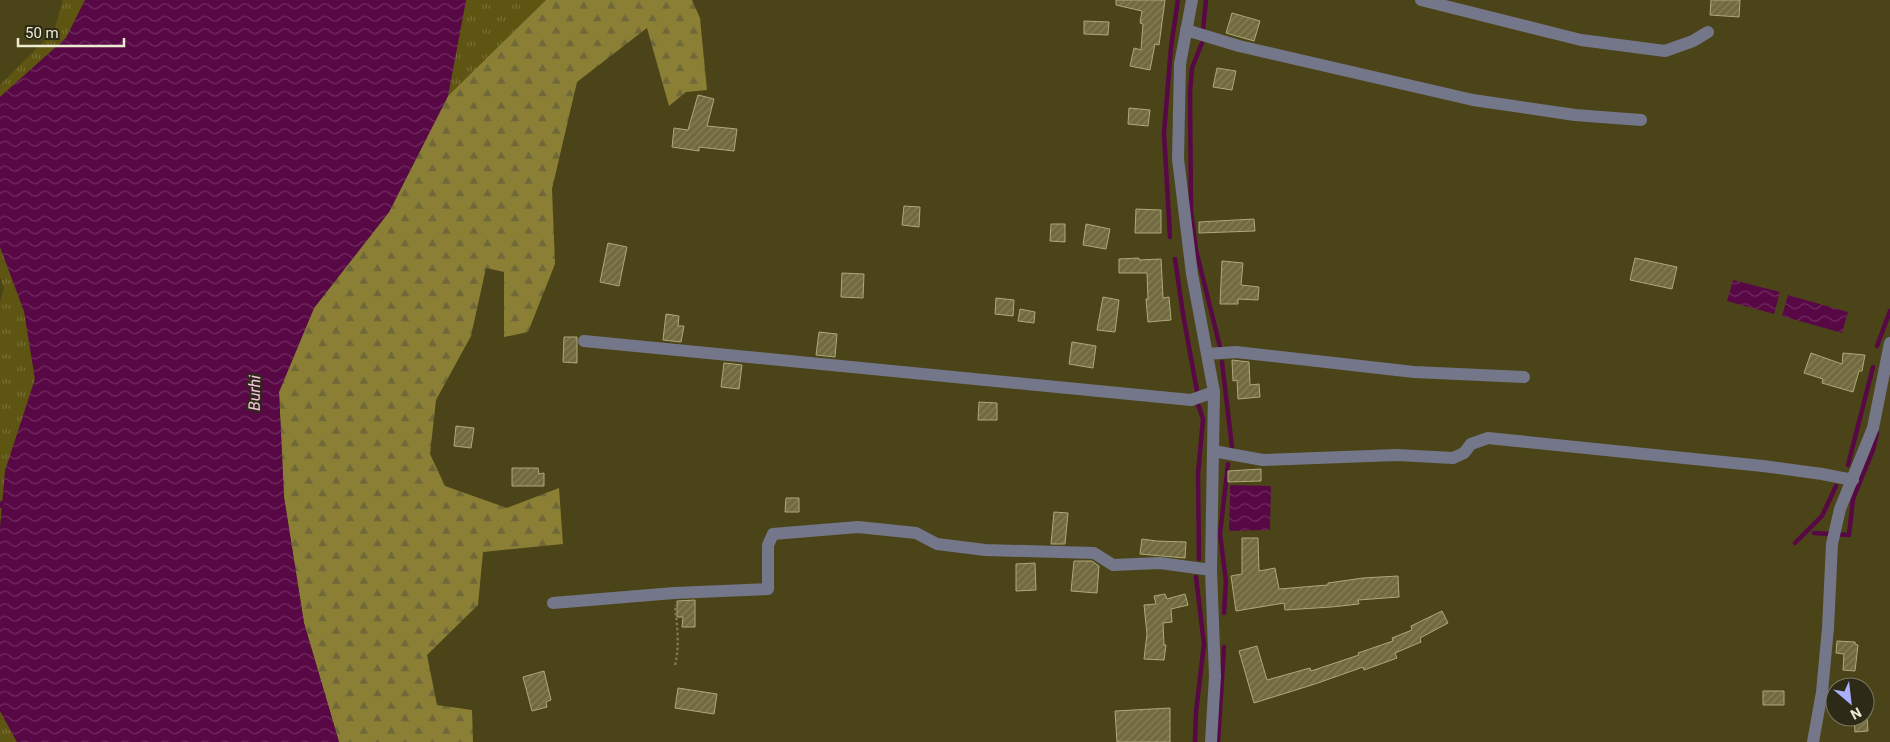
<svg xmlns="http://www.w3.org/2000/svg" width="1890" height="742" font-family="Roboto,sans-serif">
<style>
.grass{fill:url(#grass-tufts)}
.forest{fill:url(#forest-firs)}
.water{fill:url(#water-waves)}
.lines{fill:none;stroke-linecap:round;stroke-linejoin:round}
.stream{stroke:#580845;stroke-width:4.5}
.building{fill:url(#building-hatch);stroke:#afa879}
.path{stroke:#7e7853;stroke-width:2.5;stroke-dasharray:2.5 2.5;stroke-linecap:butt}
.minor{stroke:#747689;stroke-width:12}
.labels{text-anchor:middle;stroke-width:4.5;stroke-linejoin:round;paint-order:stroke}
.water-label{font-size:16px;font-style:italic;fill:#f8c1e4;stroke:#2d2b18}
</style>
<defs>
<pattern id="grass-tufts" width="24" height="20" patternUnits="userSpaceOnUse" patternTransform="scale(1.25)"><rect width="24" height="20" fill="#5f5512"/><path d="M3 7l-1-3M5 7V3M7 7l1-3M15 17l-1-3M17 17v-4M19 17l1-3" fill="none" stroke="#766e34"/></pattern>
<pattern id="forest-firs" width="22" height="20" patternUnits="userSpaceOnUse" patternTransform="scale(1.25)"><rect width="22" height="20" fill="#8b7f35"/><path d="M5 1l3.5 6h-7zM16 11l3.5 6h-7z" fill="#706839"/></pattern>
<pattern id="water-waves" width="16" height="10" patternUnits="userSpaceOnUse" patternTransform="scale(1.25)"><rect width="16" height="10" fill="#580845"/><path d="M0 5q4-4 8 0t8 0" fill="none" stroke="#702c5f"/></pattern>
<pattern id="building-hatch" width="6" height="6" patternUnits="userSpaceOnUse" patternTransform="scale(1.25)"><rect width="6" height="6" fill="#716a3e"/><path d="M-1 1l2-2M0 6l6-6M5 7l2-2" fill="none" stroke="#867f59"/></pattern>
</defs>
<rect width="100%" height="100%" fill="#4b4418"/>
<!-- grass -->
<path class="grass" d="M63,0H85L66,38L0,97V85L54,31Z
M466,0H546L448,96Z
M0,247L24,311L35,379L5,471L0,528V302L4,288L0,277Z
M0,711L17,742H0Z"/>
<!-- forest -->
<path class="forest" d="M546,0H692L700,18L707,90L686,92L669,106L647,28L577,82L552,189L555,264L528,332L504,337V272L486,268L471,336L436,400L430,454L445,486L507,508L559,488L563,544L483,552L478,605L427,655L437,705L472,710L473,742H339L304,623L284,497L279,392L314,308L389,212L448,96Z"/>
<!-- water -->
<path class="water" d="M85,0H466L448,96L389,212L314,308L279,392L284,497L304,623L339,742H17L0,711V528L5,471L35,379L24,311L0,247V97L66,38Z
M1733,280L1780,292L1774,314L1727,301Z
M1788,295L1848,312L1842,333L1782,316Z
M1230,485L1271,486L1270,530L1229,531Z"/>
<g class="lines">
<!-- stream -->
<path class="stream" d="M1203,30L1206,0
M1202,43L1192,68L1190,92L1191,212L1196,250L1220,347
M1170,237L1164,133L1171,47L1178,0
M1175,259L1183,314L1197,391
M1877,346L1890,311
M1222,362L1232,447
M1198,404L1203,419L1198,474L1199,559
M1848,465L1873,367
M0,506L2,503
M1814,533L1849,535L1853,499L1873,450L1877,433
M1795,543L1822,516L1836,486
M1224,613L1226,581L1220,534L1228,464
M1218,741L1224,647
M1195,742L1196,712L1204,644L1196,577"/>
</g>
<!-- building -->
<path class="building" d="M1116,0H1165L1159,45L1155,44L1150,70L1130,66L1134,48L1141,50L1143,24L1140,23L1142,11L1116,5Z
M1711,0H1740L1739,17L1710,15Z
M1232,13L1260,21L1254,41L1226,33Z
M1084,21L1109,22L1108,35L1084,34Z
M1217,68L1236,71L1232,90L1213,87Z
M698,95L714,99L707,126L737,129L734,151L699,147V151L672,147L674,128L688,130Z
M1129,108L1150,110L1148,126L1128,124Z
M904,206L920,207L919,227L902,225Z
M1136,209L1161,210V233H1135Z
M1254,219L1255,231L1199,233V222Z
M1051,224H1065V242L1050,241Z
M1086,224L1110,229L1106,249L1083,245Z
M608,243L627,247L619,286L600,282Z
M1139,258V260L1161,259L1163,298L1169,297L1171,320L1148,322L1146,299H1148L1147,273H1119V259Z
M1635,258L1677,267L1672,289L1630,280Z
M1222,261L1243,263L1241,285L1259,287L1258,300L1238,299V304H1220Z
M842,273L864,274L863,298L841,297Z
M1103,297L1119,300L1115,332L1097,330Z
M996,298L1014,300L1013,316L995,314Z
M1020,309L1035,312L1034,323L1018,321Z
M666,314L679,316L678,326H684L681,342L663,340Z
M819,332L837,334L835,357L816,355Z
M564,337H577V363L563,362Z
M1072,342L1096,346L1093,368L1069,364Z
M1811,353L1842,364L1843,353L1865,355L1862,371H1859L1853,392L1822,383L1823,379L1804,373Z
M1232,360L1249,362L1250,385L1259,384L1260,397L1238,399L1237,380L1233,381Z
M724,363L742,365L739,389L721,387Z
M979,402L997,403V420H978Z
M456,426L474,428L471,448L454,446Z
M512,468H538L539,474L544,473V486H512Z
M1261,469V481L1228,482V471Z
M786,498H799V512H785Z
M1054,512L1068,513L1065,544H1051Z
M1242,538H1258L1259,571L1275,568L1279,589L1328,585V583L1363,578L1398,576L1399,597L1358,600L1359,604L1331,607L1285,610L1284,603L1236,611L1231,576L1242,574Z
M1142,539L1156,541L1186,542L1185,558L1140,554Z
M1074,561H1092L1099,566L1097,593L1071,591Z
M1035,563L1036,590L1016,591V564Z
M1165,594L1167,599L1185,594L1188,605L1171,609L1172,622L1163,623L1164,645H1166L1164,660L1144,659L1147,634L1144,605L1156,604L1154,596Z
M695,600V627H682L683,617H677V601Z
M1442,611L1448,623L1420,638L1421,642L1395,653L1397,658L1364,670L1363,667L1315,684L1254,703L1239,651L1257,646L1267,680L1310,668L1311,671L1359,655L1358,653L1393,641L1392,638L1412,630L1411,626Z
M1837,641L1855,642V644L1858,645L1855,671L1843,670L1844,654L1836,653Z
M544,671L551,700L546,702L547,707L532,711L523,677Z
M678,688L717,694L714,714L675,708Z
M1763,691H1784V705H1763Z
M1170,708V742H1117L1115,711Z
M1854,717H1867L1868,731L1855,732Z"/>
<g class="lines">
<!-- path -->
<path class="path" d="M675,665C680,645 677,625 675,605"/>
<!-- minor -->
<path class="minor" d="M1192,0L1180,64L1178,159L1192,274L1214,392L1211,570L1215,676L1211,742
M1421,0L1581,40L1665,51L1693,41L1708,32
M1186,30L1239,46L1473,100L1575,115L1641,120
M584,341L1191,400L1214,392
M1207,354L1236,352L1414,372L1524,377
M1213,451L1263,460L1397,455L1453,458L1464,453L1471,444L1488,438L1763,466L1822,474L1853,480
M553,603L674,593L768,589V545L773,534L858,527L916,533L937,544L985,550L1094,553L1113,565L1160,563L1211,570
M1813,742L1822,692L1828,628L1832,544L1840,509L1873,428L1890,343"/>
</g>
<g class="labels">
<!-- water labels -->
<g class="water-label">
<text transform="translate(254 393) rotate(-89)" y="6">Burhi</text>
</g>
</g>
<!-- north arrow -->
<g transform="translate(1850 702) rotate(152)"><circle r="24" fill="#2d2b18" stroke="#7a7863"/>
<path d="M0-4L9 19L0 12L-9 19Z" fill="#aaaffb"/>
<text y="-8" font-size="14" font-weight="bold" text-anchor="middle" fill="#eeebd3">N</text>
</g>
<!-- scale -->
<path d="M18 38v8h106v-8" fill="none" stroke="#eeebd3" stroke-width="2.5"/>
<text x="25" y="38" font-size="15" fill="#eeebd3" stroke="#2d2b18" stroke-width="4" paint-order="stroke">50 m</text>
</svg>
